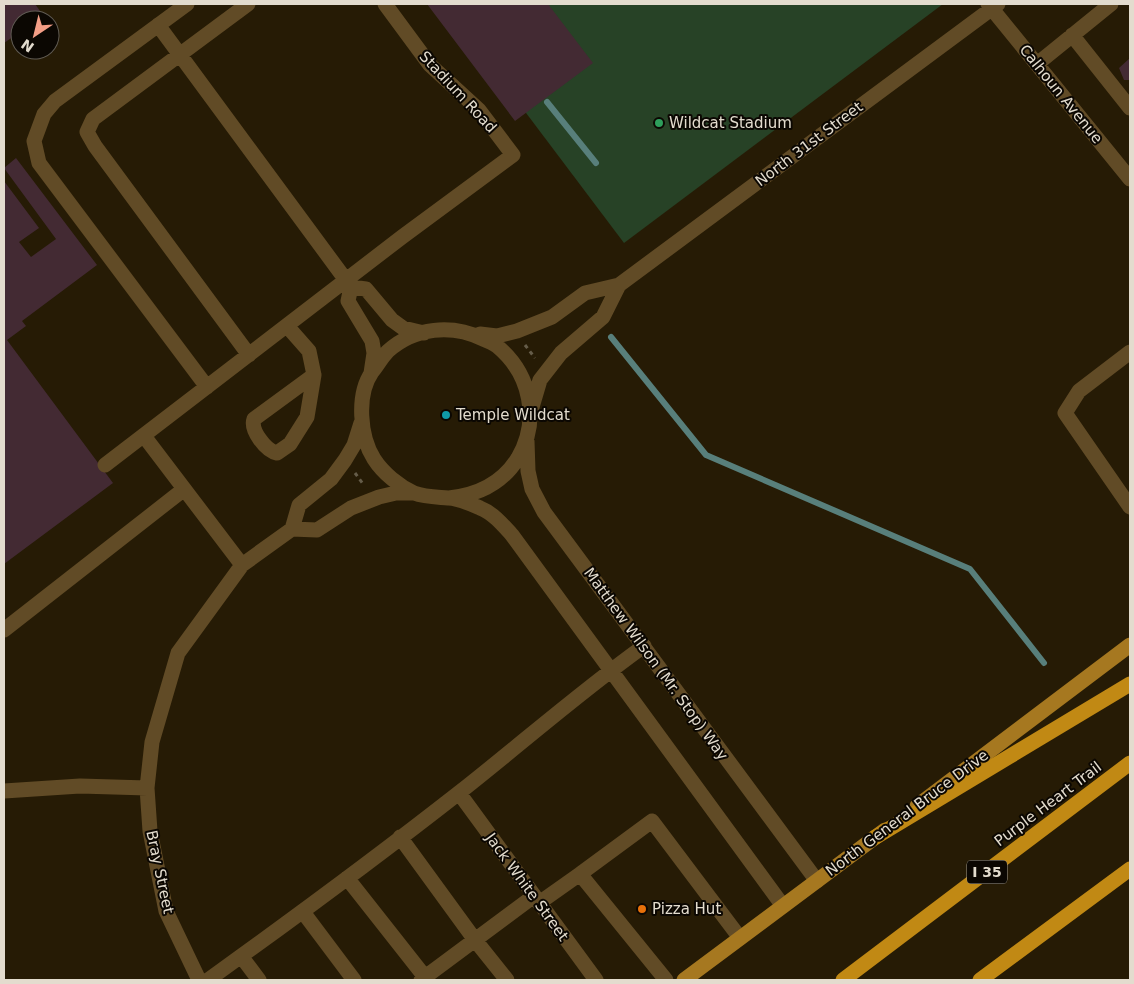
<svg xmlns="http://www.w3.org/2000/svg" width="1134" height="984" font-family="'DejaVu Sans',sans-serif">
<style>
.park{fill:#274226}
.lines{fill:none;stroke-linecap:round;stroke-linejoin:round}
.stream{stroke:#587f7b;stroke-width:6}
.building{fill:#432a33}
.path{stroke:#655c49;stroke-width:3;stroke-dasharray:4 4;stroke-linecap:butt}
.minor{stroke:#614b26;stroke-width:15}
.major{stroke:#a67820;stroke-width:15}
.highway{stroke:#c18914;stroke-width:15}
.leisure-dot{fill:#2e9e5b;stroke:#0b0702;stroke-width:2}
.culture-dot{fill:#0f9aa8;stroke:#0b0702;stroke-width:2}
.food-dot{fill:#e8710a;stroke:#0b0702;stroke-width:2}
.labels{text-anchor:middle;stroke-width:4;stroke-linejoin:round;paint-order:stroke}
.shield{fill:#0b0702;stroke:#a29c91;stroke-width:1}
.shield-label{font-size:14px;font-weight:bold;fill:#e3dcce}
.street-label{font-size:15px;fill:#e3dcce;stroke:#0b0702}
.poi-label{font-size:15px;fill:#e3dcce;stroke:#0b0702;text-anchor:start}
</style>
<rect width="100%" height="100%" fill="#261b05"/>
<!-- park -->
<path class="park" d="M444,4H943L624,243Z"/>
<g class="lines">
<!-- stream -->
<path class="stream" d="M547,102L596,163
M611,337L706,455L970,569L1044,663"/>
</g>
<!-- building -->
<path class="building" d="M4,4H35L43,15L36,20H20V32L4,43Z
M427,4H548L593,63L515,121Z
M1130,58V80H1124L1119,68Z
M16,158L97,265L22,321L26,326L7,340L113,483L4,564V181L39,228L19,242L31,257L56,239L4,168Z"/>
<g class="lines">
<!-- path -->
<path class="path" d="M525,345L535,358
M355,473L363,484"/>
<!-- minor -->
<path class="minor" d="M187,4L55,101L44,114L34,141L39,163L207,387
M248,4L93,119L87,132L95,146L249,355
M988,4L1130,179
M158,25L351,287L366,289L392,320L403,328L424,333
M1072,35L1130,108
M1037,64L1111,4
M351,287L348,301L372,341L374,353L371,373
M287,326L309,351L314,375L307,417L290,444L277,453C266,451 250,430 254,419L314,375
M480,334L497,336L517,331L552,317L585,293L619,285L998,4
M1130,352L1079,391L1065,413L1130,507
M532,407L540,380L561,353L603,317L619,285
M144,436L242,565
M527,441L528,471L532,489L544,512L817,881
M105,465L402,237L513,155L479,110L430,65L385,4
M449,498C478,495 502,484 518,458C540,420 531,374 497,346C493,343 488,341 483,339C452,324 415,327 388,351C382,357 377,366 372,372C356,395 360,437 374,459C383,473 399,486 414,493C425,497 437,497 448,498C458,498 471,504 480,508C493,513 503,525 512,535L783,906
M292,529L317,530L351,508L379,497L396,493H414
M4,630L183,490
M4,791L80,786L147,788
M459,793L596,980
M400,837L475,940L507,980
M347,878L425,977
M539,903L580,874
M303,912L354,980
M241,956L259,980
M199,980L166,911L150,831L147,788L152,742L178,653L242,565L292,529L299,505L331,479L345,460L354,445L361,423
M208,980C293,919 377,857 460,792C521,744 580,692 644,646
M421,980L534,896
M666,980L580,874L652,821L740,938"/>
<!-- major -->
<path class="major" d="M917,806L1130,645
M684,980L885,830"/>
<!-- highway -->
<path class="highway" d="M874,838L1130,684
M843,980L1130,763
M980,980L1130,869"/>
</g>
<!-- markers -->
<circle class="leisure-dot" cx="659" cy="123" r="5"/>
<circle class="culture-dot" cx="446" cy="415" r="5"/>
<circle class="food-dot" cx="642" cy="909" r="5"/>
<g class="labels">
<!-- shield labels -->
<rect class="shield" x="967" y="860.5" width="40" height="23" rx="4"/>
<g class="shield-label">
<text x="987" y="877">I 35</text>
</g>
<!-- street labels -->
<g class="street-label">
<text transform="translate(458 92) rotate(47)" y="5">Stadium Road</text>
<text transform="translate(1061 94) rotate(51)" y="5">Calhoun Avenue</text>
<text transform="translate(809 144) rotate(-37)" y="5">North 31st Street</text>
<text transform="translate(656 664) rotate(54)" y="5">Matthew Wilson (Mr. Stop) Way</text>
<text transform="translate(1048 804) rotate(-37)" y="5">Purple Heart Trail</text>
<text transform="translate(907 813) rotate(-37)" y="5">North General Bruce Drive</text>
<text transform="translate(160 872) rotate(78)" y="5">Bray Street</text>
<text transform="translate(527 887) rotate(54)" y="5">Jack White Street</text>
</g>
<!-- poi labels -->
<g class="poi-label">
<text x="669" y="128">Wildcat Stadium</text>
<text x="456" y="420">Temple Wildcat</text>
<text x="652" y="914">Pizza Hut</text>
</g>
</g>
<!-- border -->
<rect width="1134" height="984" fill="none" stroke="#e3dcce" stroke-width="10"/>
<!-- north arrow -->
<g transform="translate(35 35) rotate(215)"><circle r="24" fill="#0b0702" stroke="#615c54"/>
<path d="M0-4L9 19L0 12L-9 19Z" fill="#f49e86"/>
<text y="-8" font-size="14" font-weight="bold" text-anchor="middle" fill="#e3dcce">N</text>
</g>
</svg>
